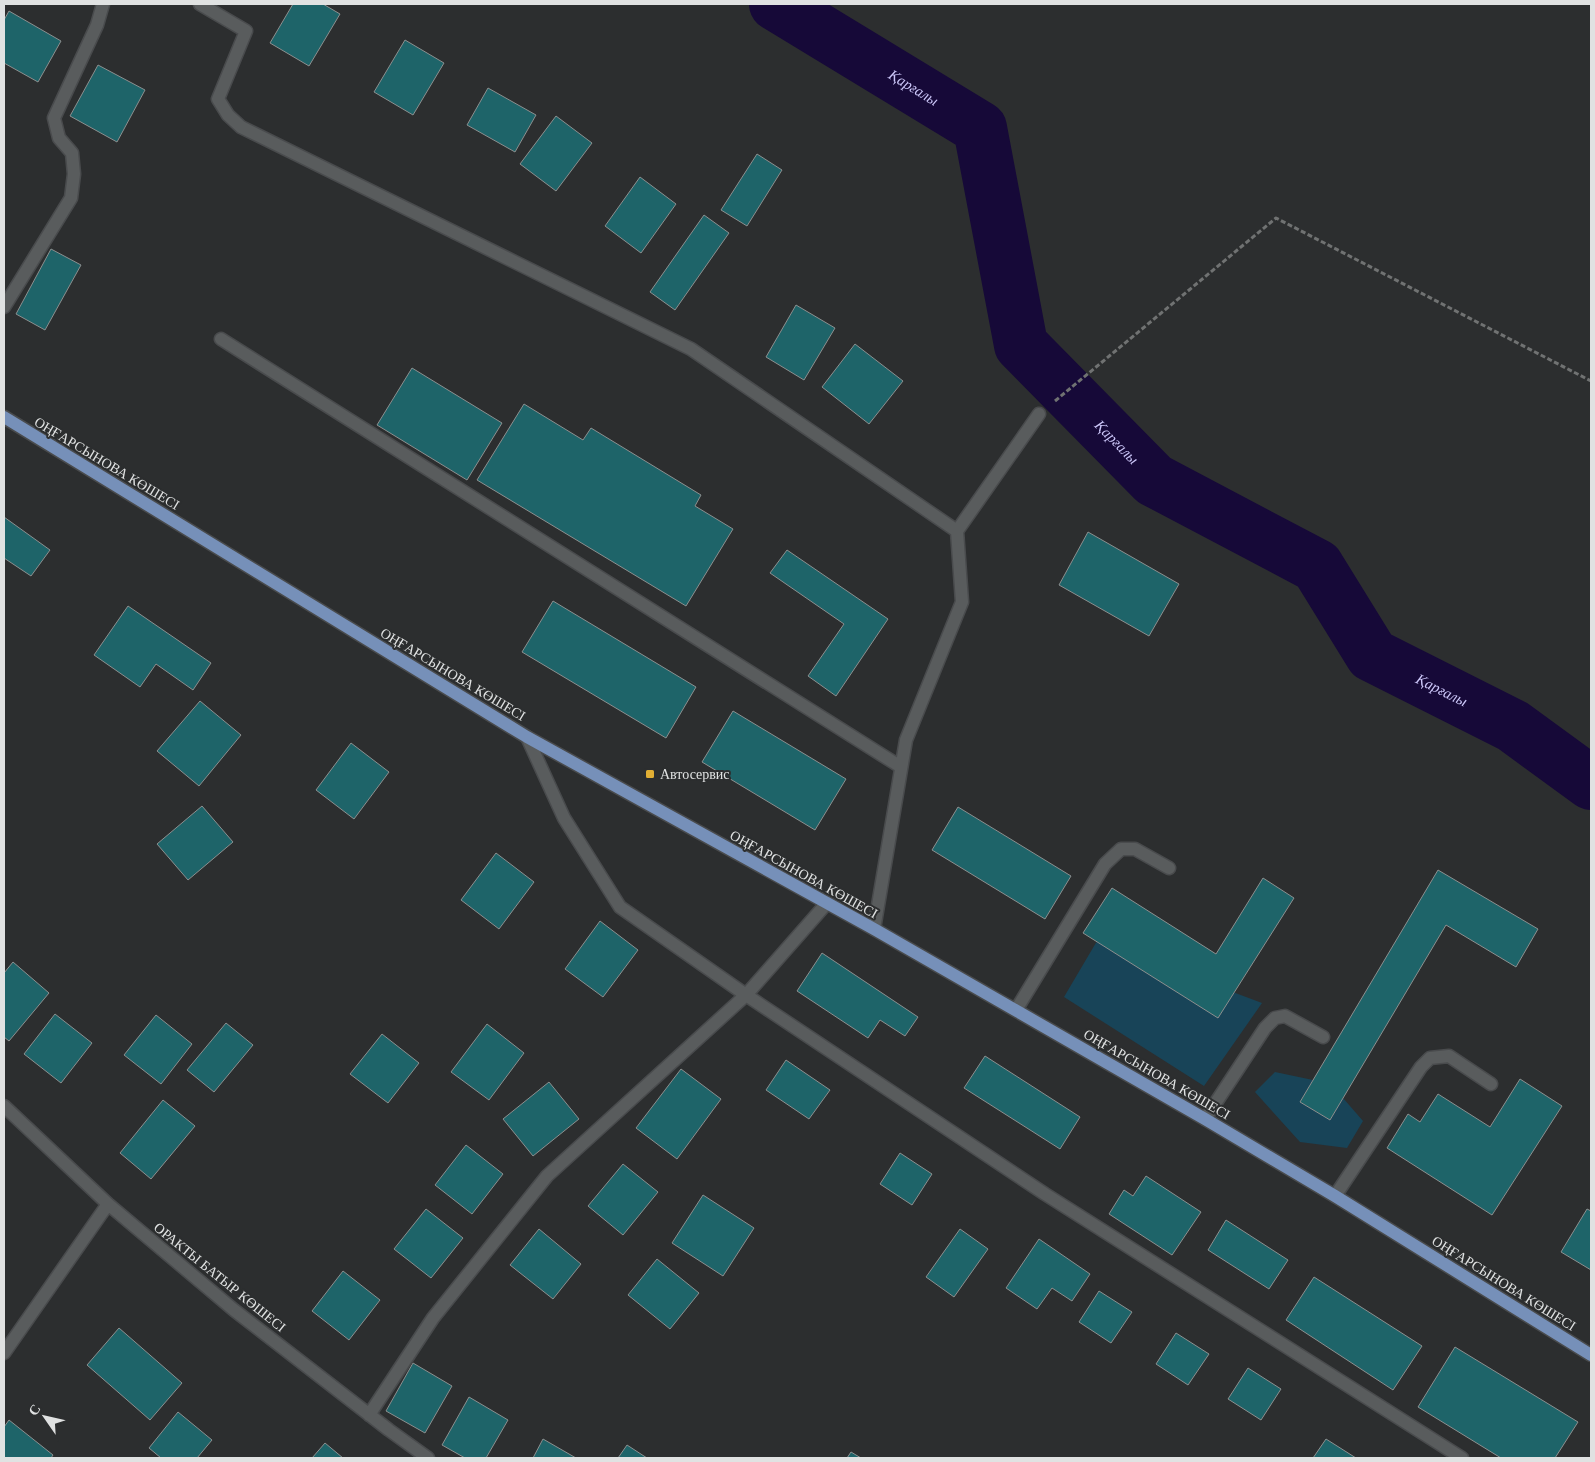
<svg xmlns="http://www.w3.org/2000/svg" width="1595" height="1462" font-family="Georgia,serif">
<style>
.green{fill:#184458}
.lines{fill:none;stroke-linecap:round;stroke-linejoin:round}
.river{stroke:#160938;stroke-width:54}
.building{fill:#1e6469;stroke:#8c8f8f}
.minor-casing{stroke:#494b4d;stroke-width:15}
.major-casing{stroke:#494b4d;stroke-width:15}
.path{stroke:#707272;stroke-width:3;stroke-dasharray:5 2.5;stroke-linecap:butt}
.minor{stroke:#595c5d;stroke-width:12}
.major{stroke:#7690b9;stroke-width:12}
.poi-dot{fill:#e1af34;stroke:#2c2e2f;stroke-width:2}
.labels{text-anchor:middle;stroke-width:4;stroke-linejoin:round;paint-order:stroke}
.street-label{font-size:14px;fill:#e0e2e2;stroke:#2c2e2f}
.poi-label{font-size:14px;fill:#e0e2e2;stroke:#2c2e2f;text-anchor:start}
.water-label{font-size:15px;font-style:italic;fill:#ccc7f9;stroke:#2c2e2f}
</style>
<rect width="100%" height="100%" fill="#2c2e2f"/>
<!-- green -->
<path class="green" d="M1097,941L1262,1003L1204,1086L1064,997Z
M1275,1072L1313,1080L1300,1102L1330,1120L1343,1098L1363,1121L1347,1148L1300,1142L1255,1092Z"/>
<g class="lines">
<!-- river -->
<path class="river" id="s1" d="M776,4L980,128L1021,345L1154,480L1317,566L1372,655L1513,726L1591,783"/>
</g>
<!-- building -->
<path class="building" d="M293,4H323L340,14L309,66L270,43Z
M9,11L61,41L38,82L4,63V20Z
M405,40L444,63L413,115L374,92Z
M98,65L145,90L117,142L70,116Z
M488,88L536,115L515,152L467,125Z
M556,116L592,143L556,191L520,164Z
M757,154L782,170L747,226L721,210Z
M640,177L676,204L641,253L605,226Z
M704,215L729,233L675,310L650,292Z
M51,249L81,265L45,330L16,314Z
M796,305L835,328L804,380L766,357Z
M855,344L903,381L869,424L822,387Z
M412,368L502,423L467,480L377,425Z
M524,404L583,440L591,428L701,495L695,506L733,529L686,606L477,480Z
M4,517L50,550L31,576L4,558Z
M1088,532L1179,584L1149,636L1059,585Z
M787,550L888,619L836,696L808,676L844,624L770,573Z
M553,601L696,687L666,738L522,652Z
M128,606L211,663L193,690L156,664L140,687L94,655Z
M200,701L241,735L199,786L157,751Z
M733,711L846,779L815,830L702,762Z
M351,743L389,772L354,819L316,790Z
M202,806L233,842L188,880L157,844Z
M958,807L1071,876L1045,919L932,850Z
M496,853L534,882L499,929L461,900Z
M1438,870L1538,929L1516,967L1446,925L1330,1120L1300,1102Z
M1263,878L1294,898L1218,1018L1083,933L1112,888L1216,954Z
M600,921L638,950L603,997L565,969Z
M822,953L918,1017L905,1036L880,1020L868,1038L797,991Z
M13,962L49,993L9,1041L4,1037V973Z
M55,1014L92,1043L61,1083L24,1054Z
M156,1015L192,1044L161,1084L124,1055Z
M226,1023L253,1045L214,1092L187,1070Z
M487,1024L524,1053L489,1100L451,1072Z
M382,1034L419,1063L388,1103L350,1074Z
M985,1056L1080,1117L1060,1149L964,1088Z
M786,1060L830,1090L809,1119L766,1090Z
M681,1069L721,1099L677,1159L636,1128Z
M1520,1079L1562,1106L1492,1215L1387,1148L1408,1114L1420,1122L1438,1094L1490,1127Z
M549,1082L579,1119L533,1156L503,1119Z
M163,1100L195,1126L151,1179L120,1153Z
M466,1145L503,1174L472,1214L435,1185Z
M900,1153L932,1174L912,1205L880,1184Z
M623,1164L658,1192L623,1235L588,1206Z
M1146,1176L1201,1212L1172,1255L1109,1214L1124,1190L1133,1196Z
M703,1195L754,1228L723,1276L672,1243Z
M426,1209L463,1238L431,1278L394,1249Z
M1587,1209L1591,1211V1270L1561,1252Z
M1226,1220L1288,1260L1269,1289L1208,1250Z
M539,1229L581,1264L553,1299L510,1265Z
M960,1229L988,1249L954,1297L926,1277Z
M1039,1239L1090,1274L1072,1301L1052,1288L1037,1309L1006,1288Z
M657,1259L699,1293L670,1329L628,1295Z
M343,1271L380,1300L349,1340L312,1311Z
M1314,1277L1422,1346L1393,1390L1286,1320Z
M1099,1291L1132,1312L1111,1343L1079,1322Z
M119,1328L182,1383L150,1420L87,1365Z
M1176,1333L1209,1354L1188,1385L1156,1364Z
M1455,1347L1578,1422L1555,1458H1501L1418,1407Z
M413,1363L452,1386L425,1433L386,1411Z
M1248,1368L1281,1389L1261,1420L1228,1399Z
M469,1397L508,1420L486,1458H465L442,1445Z
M178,1412L212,1440L197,1458H161L149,1448Z
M9,1420L53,1455L51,1458H4V1427Z
M543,1439L576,1458H533Z
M1326,1439L1356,1458H1313Z
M325,1443L343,1458H312Z
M627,1445L647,1458H618Z
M851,1452L861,1458H847Z"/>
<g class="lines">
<!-- minor casing -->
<g class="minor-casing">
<path id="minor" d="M200,4L246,31L218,99L228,115L241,127L691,349L957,531L962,602L906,740L874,929
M4,307L71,198L74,174L72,153L59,138L54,118L97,25L103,4
M221,339L901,767
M957,531L1039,414
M527,737L564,818L620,907L746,995L1045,1194L1462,1458
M1016,1010L1105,864L1121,849H1135L1169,868
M4,1106L108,1204L234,1310L389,1430L428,1458
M1205,1119L1265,1028L1275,1018L1285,1016L1323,1037
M1335,1196L1421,1067L1430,1058L1449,1056L1491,1084
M4,1353L108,1204
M369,1415L433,1318L547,1176L746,995L827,903"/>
</g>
<!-- major casing -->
<g class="major-casing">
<path id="major" d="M4,417L527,737L874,929L1205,1119L1335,1196L1591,1355"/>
</g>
<!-- path -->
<path class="path" d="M1055,401L1276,218L1591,381"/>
<!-- minor -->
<use href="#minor" class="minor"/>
<!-- major -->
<use href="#major" class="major"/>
</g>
<!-- markers -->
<rect class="poi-dot" x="645" y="769" width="10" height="10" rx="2.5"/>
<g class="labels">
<!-- street labels -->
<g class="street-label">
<text transform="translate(107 463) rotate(31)" y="5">ОҢҒАРСЫНОВА КӨШЕСІ</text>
<text transform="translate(453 674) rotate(31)" y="5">ОҢҒАРСЫНОВА КӨШЕСІ</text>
<text transform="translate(804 874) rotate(29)" y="5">ОҢҒАРСЫНОВА КӨШЕСІ</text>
<text transform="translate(1157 1074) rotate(30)" y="5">ОҢҒАРСЫНОВА КӨШЕСІ</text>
<text transform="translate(220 1277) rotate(39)" y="5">ОРАКТЫ БАТЫР КӨШЕСІ</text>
<text transform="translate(1504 1283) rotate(32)" y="5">ОҢҒАРСЫНОВА КӨШЕСІ</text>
</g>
<!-- poi labels -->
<g class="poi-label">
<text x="660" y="779">Автосервис</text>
</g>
<!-- water labels -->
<g class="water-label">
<text dy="5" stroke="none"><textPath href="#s1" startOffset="161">Қарғалы</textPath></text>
<text dy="5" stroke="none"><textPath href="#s1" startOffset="596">Қарғалы</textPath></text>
<text dy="5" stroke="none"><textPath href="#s1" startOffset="1016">Қарғалы</textPath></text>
</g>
</g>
<!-- border -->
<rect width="1595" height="1462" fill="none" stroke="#e0e2e2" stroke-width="10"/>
<!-- north arrow -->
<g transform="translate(45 1417) rotate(304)" stroke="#2c2e2f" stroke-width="4" paint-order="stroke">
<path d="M0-4L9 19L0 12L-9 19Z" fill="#e0e2e2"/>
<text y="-8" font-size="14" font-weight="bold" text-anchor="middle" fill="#e0e2e2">С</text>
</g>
</svg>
